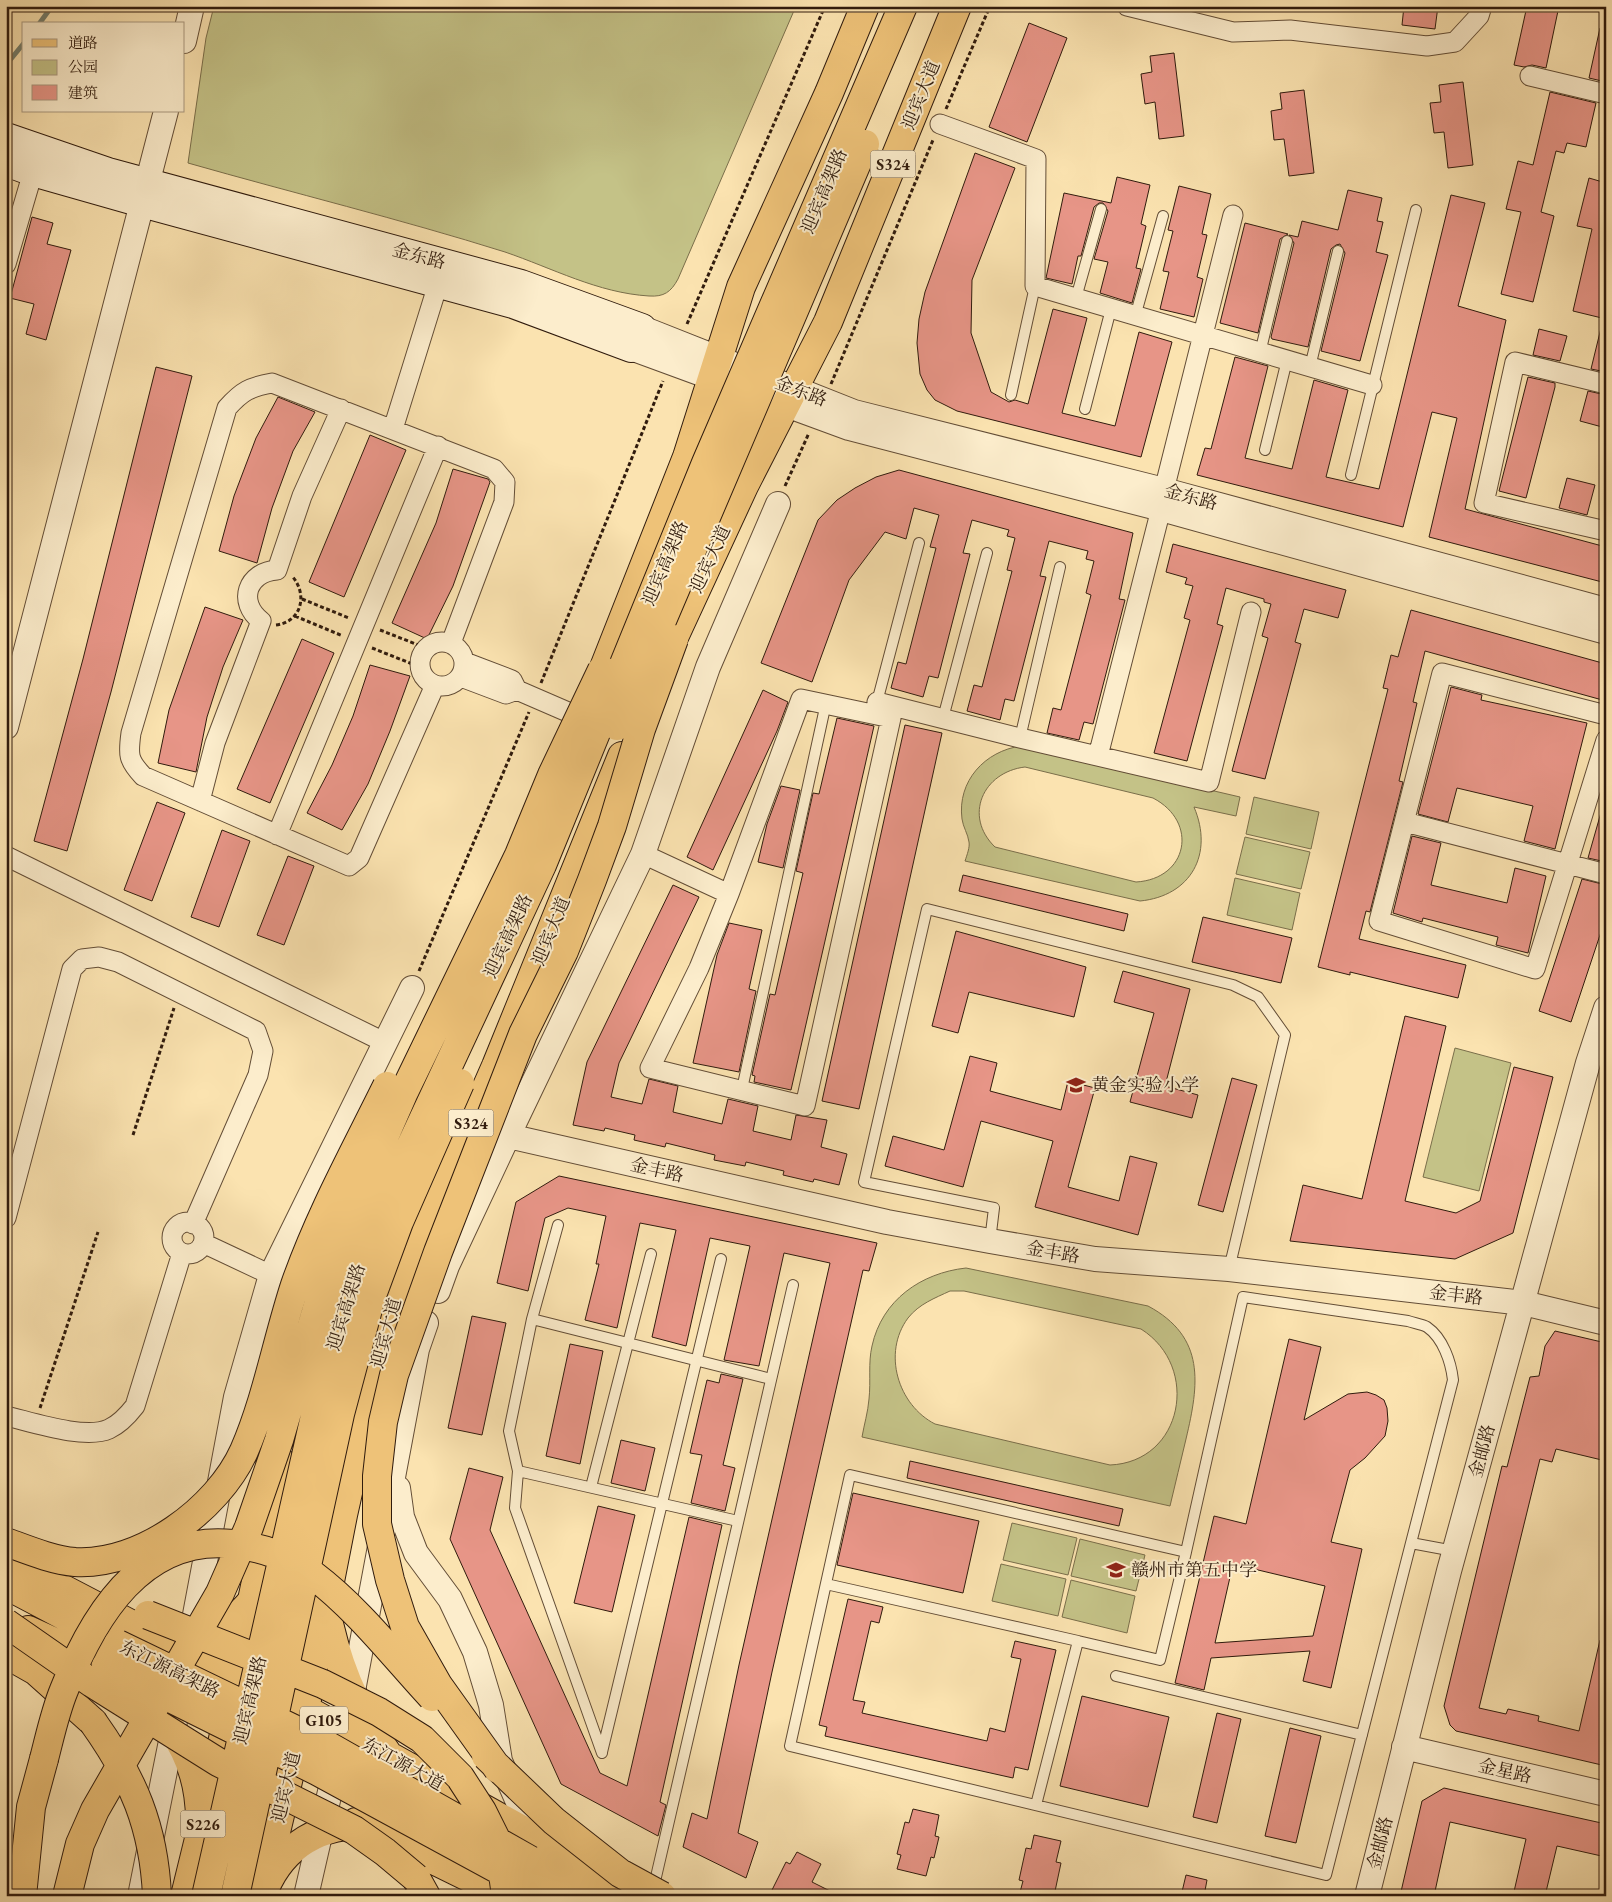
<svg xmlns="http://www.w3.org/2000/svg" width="1612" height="1902" font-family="'EB Garamond','Noto Serif SC',serif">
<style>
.green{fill:#c4c287;stroke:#7a6e4a;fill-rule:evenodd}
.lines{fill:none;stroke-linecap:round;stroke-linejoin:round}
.stream{stroke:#737d6c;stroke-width:5}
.building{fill:#e79587;stroke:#301b0d;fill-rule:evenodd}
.service-casing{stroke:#634d36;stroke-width:12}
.minor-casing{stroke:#634d36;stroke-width:21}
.tertiary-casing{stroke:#634d36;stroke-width:26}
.secondary-casing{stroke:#301b0d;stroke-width:30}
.primary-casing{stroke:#301b0d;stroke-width:30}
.trunk-casing{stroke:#301b0d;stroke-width:30}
.path{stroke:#301b0d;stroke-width:3;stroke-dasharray:4 2.5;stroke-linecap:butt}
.service{stroke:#fcedcc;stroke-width:10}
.minor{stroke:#fcedcc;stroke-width:19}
.tertiary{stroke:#fcedcc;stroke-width:24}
.secondary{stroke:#fcedcc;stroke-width:28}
.primary{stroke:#eec278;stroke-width:28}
.trunk{stroke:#eec278;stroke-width:28}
.trunk-bridge-casing{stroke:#301b0d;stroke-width:30;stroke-linecap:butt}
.trunk-bridge{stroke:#eec278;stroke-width:28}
.labels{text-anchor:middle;stroke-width:4;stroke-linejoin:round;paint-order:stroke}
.shield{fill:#fcedcc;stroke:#6d5a46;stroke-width:1}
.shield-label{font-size:16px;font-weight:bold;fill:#301b0d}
.street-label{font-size:18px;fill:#301b0d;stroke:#fcedcc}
.poi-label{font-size:18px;fill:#301b0d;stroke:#fcedcc;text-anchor:start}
</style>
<rect width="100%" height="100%" fill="#fbe3b0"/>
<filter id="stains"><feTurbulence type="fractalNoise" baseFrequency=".004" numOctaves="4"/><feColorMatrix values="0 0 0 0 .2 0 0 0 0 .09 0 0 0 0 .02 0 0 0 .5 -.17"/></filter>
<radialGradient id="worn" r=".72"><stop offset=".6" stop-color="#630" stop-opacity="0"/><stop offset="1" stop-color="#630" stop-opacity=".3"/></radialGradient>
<!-- green -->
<path class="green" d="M214,6H796L678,279C671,292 664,297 649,296C598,293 552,268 505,252C400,219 293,193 188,163L206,38Z
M1021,746L1240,797L1236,816L1194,807C1214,854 1191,896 1140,901L965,861C967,855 970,847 969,842C968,834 963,827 962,819C957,781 985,751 1021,746ZM1025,767L1153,798C1199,822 1188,879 1136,882L995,847C963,816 983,772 1025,767Z
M1254,797L1319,812L1311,849L1246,834Z
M1245,837L1310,852L1301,889L1236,874Z
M1235,878L1300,893L1292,930L1227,915Z
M1455,1048L1511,1063L1479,1191L1423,1177Z
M966,1268L1148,1306C1206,1337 1199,1384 1186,1439C1181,1461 1175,1484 1170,1506L862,1437C864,1425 868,1412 869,1399C871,1381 868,1363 872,1346C882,1300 921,1273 966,1268ZM950,1291H964L1141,1329C1201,1367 1183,1462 1110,1465L935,1424C898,1405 882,1353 908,1318C919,1304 935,1298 950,1291Z
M1012,1523L1077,1538L1068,1575L1003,1560Z
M1080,1539L1145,1555L1136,1591L1071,1576Z
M1001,1564L1066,1579L1058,1616L992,1601Z
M1071,1580L1135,1596L1127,1633L1062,1617Z"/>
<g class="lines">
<!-- stream -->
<path class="stream" d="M39,24L52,6
M6,65L24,43
M6,489V519"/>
</g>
<!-- building -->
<path class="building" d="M1404,6H1438L1435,29L1402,25Z
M1527,6H1559L1546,68L1532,65L1524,67L1514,65Z
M1029,23L1067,38L1027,142L989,127Z
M1600,28H1606V82L1589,78Z
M1174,53L1184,136L1159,139L1155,102L1145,104L1141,74L1152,72L1150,56Z
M1463,82L1473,165L1448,168L1444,132L1434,133L1430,103L1441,102L1439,85Z
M1304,90L1314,173L1289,176L1284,139L1274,140L1271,111L1282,109L1280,93Z
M1550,92L1596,103L1586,147L1567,143L1564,153L1556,151L1541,212L1554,216L1533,302L1501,294L1521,212L1506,209L1518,161L1533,165Z
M975,153L1015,168L972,280L971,333L991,392L1009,402L1015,400L1028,404L1053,309L1087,318L1062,413L1115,426L1139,332L1172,342L1141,457L957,411L935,400L927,390L920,374L917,343L919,319L925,292Z
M1117,177L1150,185L1141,224L1146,226L1136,268L1141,269L1132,303L1100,293L1108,262L1094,259L1108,211L1103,203H1099L1094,207L1081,256H1078L1072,284L1046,278L1064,193L1111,203Z
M1589,178L1606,183V319L1573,311L1592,229L1577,226Z
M1179,186L1211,194L1202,234L1207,235L1197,277L1203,279L1194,317L1160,309L1169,272L1163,271L1173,231L1168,230Z
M1348,190L1382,198L1377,221L1383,222L1376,252L1388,255L1360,361L1321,351L1345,253L1340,244L1336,245L1331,249L1308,347L1272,339L1271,337L1294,243L1289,235L1298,237L1302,221L1338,230Z
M1451,195L1485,203L1458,306L1506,320L1465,509L1606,547V583L1429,537L1457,418L1432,412L1403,527L1197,475L1205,448L1211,449L1235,357L1268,366L1245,458L1292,469L1314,380L1348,390L1326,477L1379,489Z
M32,217L53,223L47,244L71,250L46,340L26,334L34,304L10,298Z
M1245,223L1288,234L1280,239L1258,333L1220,323Z
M1601,328L1606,329V372L1591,369Z
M1539,329L1567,336L1560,361L1533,355Z
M156,367L192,376L111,692L67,851L34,841L83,659Z
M1528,377L1555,383V387L1526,498L1499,491Z
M1588,391L1606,395V428L1580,421Z
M278,397L315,412L293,451L272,508L257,563L219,551L234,496L256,438Z
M370,435L406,450L344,597L309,582Z
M453,469L488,479L490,482L453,586L427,639L392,623L436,523Z
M899,470L1133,533L1119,599L1125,600L1093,724L1084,722L1079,740L1047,733L1053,708L1061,710L1091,595L1086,593L1094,561L1086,559L1088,551L1049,541L1040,576L1046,577L1014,701L1005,699L1000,720L967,711L974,685L982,687L1012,571L1007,570L1015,538L1007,536L1009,530L972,520L963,553L970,554L938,678L929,676L923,697L891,688L898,662L906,664L936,548L930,547L939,515L914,508L906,539L885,532L849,580L812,682L761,663L818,520L837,500L855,488L876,477Z
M1567,478L1595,485L1587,515L1559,508Z
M1173,544L1346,590L1338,618L1304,609L1295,642L1301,644L1265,779L1232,771L1268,638L1262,636L1271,604L1264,602V599L1226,588L1217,624L1223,626L1187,761L1154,753L1190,620L1184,618L1193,586L1185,584L1187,578L1166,572Z
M205,607L243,620L223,667L207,717L196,772L158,763L169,710Z
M1411,610L1606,664V701L1425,651L1413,702L1417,703L1399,781L1403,782L1370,912L1366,911L1359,939L1466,965L1458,998L1350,972V975L1318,967L1378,729L1388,689L1383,688L1391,655L1398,657Z
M302,639L334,653L270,803L237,789Z
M370,665L410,676L390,731L368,784L342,830L307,813L332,765L353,716Z
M1451,687L1482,695L1481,700L1587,723L1555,849L1524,841L1533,806L1457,788L1448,822L1418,814Z
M763,690L788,702L777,731L713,870L687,857Z
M837,718L874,726L791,1090L754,1082L755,1076L752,1075L770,994L775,995L803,873L796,871L813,793L819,794Z
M905,725L942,733L859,1109L822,1101Z
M781,786L800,790L783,868L758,862L767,824Z
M157,802L185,813L152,901L124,890Z
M1602,809L1606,810V862L1588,858Z
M222,830L250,841L219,927L191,917Z
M1412,836L1441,843L1431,885L1507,903L1515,868L1546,876L1528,953L1496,945L1498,937L1423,918L1422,922L1393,913Z
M288,856L314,866L284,945L257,935Z
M963,875L1128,914L1124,931L959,891Z
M1582,879L1606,885V917L1571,1022L1539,1011Z
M673,885L699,897L619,1063L611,1097L642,1104L649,1079L678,1086L673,1112L722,1124L728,1099L758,1106L753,1131L791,1140L796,1115L827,1120L821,1147L847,1154L839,1185L814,1179L813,1182L783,1175L784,1171L746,1162L745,1166L714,1160L715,1155L666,1143L665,1147L634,1140L635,1135L605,1128L604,1131L573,1125L587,1062Z
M1203,917L1292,938L1281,983L1192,962Z
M729,923L762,930L749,989L756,991L739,1072L693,1063L717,955Z
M956,931L1086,967L1074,1017L969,992L958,1033L932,1026Z
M1123,971L1190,989L1165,1086L1198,1095L1192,1118L1130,1102L1154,1013L1114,1002Z
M1405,1016L1446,1026L1405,1201L1456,1213L1480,1201L1514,1067L1553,1077L1513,1233L1455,1259L1290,1241L1303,1185L1362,1199Z
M970,1056L997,1063L990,1091L1061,1110L1068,1081L1095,1088L1068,1187L1119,1201L1130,1156L1157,1163L1138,1235L1035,1207L1053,1141L981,1121L963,1187L885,1166L893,1136L944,1150Z
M1232,1078L1257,1085L1223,1212L1198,1205Z
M559,1176L877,1243L869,1271L863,1270L772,1672L738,1833L758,1842L746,1878L683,1847L692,1813L707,1819L739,1665L830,1263L784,1253L759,1366L724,1360L750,1246L710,1238L686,1346L652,1337L676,1230L640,1223L617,1328L585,1320L599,1264H596L606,1216L568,1208L545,1218L528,1291L497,1283L516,1202Z
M472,1316L506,1323L482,1435L448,1428Z
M1555,1331L1606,1343V1461L1556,1449L1552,1462L1540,1459L1479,1708L1506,1714L1508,1709L1539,1716L1538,1721L1579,1731L1600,1640L1606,1641V1766L1456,1731L1450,1725L1444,1706L1502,1466L1507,1467L1530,1377L1539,1376L1545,1346Z
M1289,1339L1321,1347L1304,1420L1348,1394L1367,1392L1376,1395L1384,1400L1387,1408L1388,1421L1385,1436L1365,1458L1350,1470L1331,1542L1362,1549L1331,1688L1303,1681L1310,1651L1211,1658L1204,1690L1175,1683L1214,1516L1246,1524ZM1233,1564L1325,1586L1313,1636L1215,1643Z
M570,1344L603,1351L580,1464L546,1456Z
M721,1374L743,1379L723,1465L735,1468L725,1511L691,1503L702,1455L690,1453L707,1380L719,1383Z
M621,1440L655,1448L645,1491L611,1483Z
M910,1461L1123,1509L1119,1526L907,1478Z
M469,1468L503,1477L490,1530L600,1773L627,1786L689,1517L722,1525L660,1802L666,1805L658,1836L561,1784L450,1539Z
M853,1493L979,1521L963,1593L837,1565Z
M598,1506L635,1515L612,1612L574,1603Z
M848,1599L883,1607L879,1623L871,1621L853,1700L865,1702L862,1713L987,1741L990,1728L1005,1732L1021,1659L1011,1657L1015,1641L1056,1650L1028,1770L1015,1767L1013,1778L825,1736L827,1727L819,1725Z
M1082,1696L1169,1717L1148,1807L1060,1786Z
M1217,1713L1241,1719L1217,1823L1193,1817Z
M1290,1728L1321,1736L1296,1843L1265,1836Z
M1444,1788L1606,1824V1857L1557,1846L1545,1896H1513L1526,1839L1450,1822L1434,1896H1400L1422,1801Z
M913,1809L939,1815L935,1836L939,1837L934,1858L931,1857L926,1876L897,1869L901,1855L897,1854L905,1822L909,1823Z
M1034,1835L1061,1841L1056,1862L1061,1863L1054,1896H1019L1023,1881L1019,1880L1026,1848L1031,1849Z
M797,1852L821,1864L812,1882L840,1896H769L786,1862L790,1864Z
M1186,1875L1207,1880L1204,1896H1181Z"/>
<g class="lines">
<!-- service casing -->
<g class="service-casing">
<path id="service" d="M1076,298L1101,209
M1135,317L1163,216
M1260,353L1287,241
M1310,367L1338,251
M1011,395L1035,286
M1085,409L1111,309
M1265,450L1287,360
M1351,475L1416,210
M877,702L919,543
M943,718L987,553
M1020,738L1060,567
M742,1089L826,703
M558,1225L532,1319L509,1431L518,1471L515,1508L602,1753
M990,1241L994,1208L864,1182L927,909L1233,985L1258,997L1285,1035L1229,1269
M532,1319L771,1379
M518,1471L738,1521
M591,1487L651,1254
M1411,1543L1453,1380C1451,1362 1443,1338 1427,1327C1422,1324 1413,1323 1408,1321L1243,1297L1186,1552L850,1475L790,1746L1326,1875L1411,1543L1454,1551
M826,1584L1078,1641L1036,1805
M1078,1641L1160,1660L1186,1552
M1116,1676L1362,1735
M602,1752L721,1259
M653,1890L793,1285"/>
</g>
<!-- minor casing -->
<g class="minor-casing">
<path id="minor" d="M1127,6L1233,32L1290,30L1427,46L1455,42L1479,16L1482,6
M1530,76L1606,94
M940,124L1036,159L1035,286L1372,385
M6,264L33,172
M1606,384L1515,362L1484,503L1606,531
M393,429L438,284
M1164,490L1233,215
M420 664a22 22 0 1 1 44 0a22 22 0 1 1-44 0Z
M465,662L512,680L517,690L584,719
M461,677L506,694L517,690
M435,685L359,858L349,866L143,776C128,760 128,755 131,733L227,408C242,391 250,387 272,383L494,469L505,482L504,502L451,643
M801,699L891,718L805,1106L650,1068L699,968L729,894Z
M877,702L1020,738L1209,782L1251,612
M1606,715L1442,673L1379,921L1535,969L1606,740
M1098,756L1161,509
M200,801L215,743L261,621C237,602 247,572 277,570L302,496L341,409
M1405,822L1606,874
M277,835L438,446
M643,854L729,894
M6,856L384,1042
M6,1218L72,969L82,959L99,957L118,962L256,1031L263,1051L258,1075L193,1224
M172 1238a16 16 0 1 1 32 0a16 16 0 1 1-32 0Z
M203,1243L271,1275
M6,1416C32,1422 85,1440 109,1429C120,1424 128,1415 135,1406L182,1253"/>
</g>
<!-- tertiary casing -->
<g class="tertiary-casing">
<path id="tertiary" d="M184,41L192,6
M642,328L854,412L1164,490L1606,610
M631,348L849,428L1161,509L1606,632
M6,727L166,111
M508,1136L887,1222L990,1241L1095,1259L1229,1269L1523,1303L1606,1323
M438,1291L447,1266L508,1136L643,854L708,667L778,504
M398,1488L402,1517L416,1553L450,1599L475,1652L491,1705L500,1761L533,1836
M191,1636L236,1397L271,1275L412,988
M1404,1747L1606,1794
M140,1896L175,1721
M306,1896L352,1696L417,1349L426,1323
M1367,1896L1449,1571L1588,1063L1606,1008"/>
</g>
<!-- secondary casing -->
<g class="secondary-casing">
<path id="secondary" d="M6,137L108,172L521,284L642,328
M6,162L33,172L142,203L513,304L631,348"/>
</g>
<!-- primary casing -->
<g class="primary-casing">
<path id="primary" d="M663,661L744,486L828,322L957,6
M594,693L687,457L741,287L829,93L865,6
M263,1887L305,1709L343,1515L389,1309L496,1066L622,756
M185,1896L220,1753L281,1462"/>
</g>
<!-- trunk casing -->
<g class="trunk-casing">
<path id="trunk" d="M6,1559L188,1654L305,1709L533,1836L635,1896
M6,1585L118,1644
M325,1604C335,1660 354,1707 387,1753
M28,1630L102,1664
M187,1640C214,1637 235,1621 252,1601
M6,1654L36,1671L93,1722
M171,1728C195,1761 203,1798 199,1839
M356,1822L507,1896
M530,1860L599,1896
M416,1878L426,1896
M525,1884L547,1896
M22,1896L31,1807L44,1759
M262,1896C278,1851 313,1826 360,1825"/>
</g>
<!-- path -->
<path class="path" d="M946,109L990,6
M687,324L825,6
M831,384L933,140
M785,486L809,433
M302,599L349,618
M295,616L343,636
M276,625C302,622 308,594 292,576
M380,630L426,648
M372,648L420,667
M541,683L663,381
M419,971L529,712
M133,1135L174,1008
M40,1408L98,1232"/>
<!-- service -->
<use href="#service" class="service"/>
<!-- minor -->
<use href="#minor" class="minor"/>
<!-- tertiary -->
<use href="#tertiary" class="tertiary"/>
<!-- secondary -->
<use href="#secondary" class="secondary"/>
<!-- primary -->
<use href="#primary" class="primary"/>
<!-- trunk -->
<use href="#trunk" class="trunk"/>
<!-- trunk-bridge casing -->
<g class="trunk-bridge-casing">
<path id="trunk-bridge" d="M617,726L865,144
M6,1542C28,1550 52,1560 75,1562C141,1566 218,1509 244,1451C267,1398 277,1340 295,1285C319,1216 355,1151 387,1086
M148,1615L323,1684L379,1712L422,1739L460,1777L482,1811L499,1845L506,1896
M6,1623L92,1683L218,1762L354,1830L385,1852L416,1878
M118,1644L325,1744L530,1860
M106,1666L317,1771L525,1884
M93,1722C133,1778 154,1827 157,1896
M486,1756L554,1821L620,1873L662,1896
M44,1759C50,1736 55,1712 64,1690C93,1616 142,1534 233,1544C261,1547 291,1557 313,1575C358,1609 394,1656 432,1697
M498,1769L438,1685L405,1627L390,1580L377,1524V1476L383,1422L394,1375L438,1252L523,1034L564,951L592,880L612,826L641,729L674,639
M67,1896L80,1844L95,1810L220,1593L249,1527L279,1440L323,1288L351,1212L403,1094L519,855L552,775L602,670
M206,1896L317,1407L348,1292L379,1214L542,865L706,463L903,6
M235,1896L340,1414L371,1298L399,1222L460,1083"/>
</g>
<!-- trunk-bridge -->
<use href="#trunk-bridge" class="trunk-bridge"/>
</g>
<!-- icons -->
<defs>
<g id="school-bare" transform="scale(1.5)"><path d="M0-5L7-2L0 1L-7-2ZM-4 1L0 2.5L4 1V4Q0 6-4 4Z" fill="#8f2418" stroke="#fcedcc" stroke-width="2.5" paint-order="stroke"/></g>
</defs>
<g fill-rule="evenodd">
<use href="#school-bare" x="1076" y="1085"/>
<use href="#school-bare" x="1116" y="1570"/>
</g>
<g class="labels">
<!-- shield labels -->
<g class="shield">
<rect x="870.5" y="150.5" width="45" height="27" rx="4"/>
<rect x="448.5" y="1109.5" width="45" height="27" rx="4"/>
<rect x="300" y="1706.5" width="48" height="27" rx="4"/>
<rect x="180.5" y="1810.5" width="45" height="27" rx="4"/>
</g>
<g class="shield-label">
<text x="893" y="170">S324</text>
<text x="471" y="1129">S324</text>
<text x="324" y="1726">G105</text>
<text x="203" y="1830">S226</text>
</g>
<!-- street labels -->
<g class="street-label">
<text transform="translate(921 95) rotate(-68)" y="6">迎宾大道</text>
<text transform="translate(824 191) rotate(-67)" y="6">迎宾高架路</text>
<text transform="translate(419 256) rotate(15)" y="6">金东路</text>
<text transform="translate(801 391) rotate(21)" y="6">金东路</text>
<text transform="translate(1191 497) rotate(15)" y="6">金东路</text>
<text transform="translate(710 559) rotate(-65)" y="6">迎宾大道</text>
<text transform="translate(665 563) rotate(-67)" y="6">迎宾高架路</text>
<text transform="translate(551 931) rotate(-68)" y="6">迎宾大道</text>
<text transform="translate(508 936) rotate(-65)" y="6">迎宾高架路</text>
<text transform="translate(657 1170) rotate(13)" y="6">金丰路</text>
<text transform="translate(1053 1252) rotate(10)" y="6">金丰路</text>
<text transform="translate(1456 1295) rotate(7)" y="6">金丰路</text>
<text transform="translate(346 1307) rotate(-73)" y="6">迎宾高架路</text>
<text transform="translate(386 1333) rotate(-75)" y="6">迎宾大道</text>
<text transform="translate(1482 1451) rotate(-75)" y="6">金邮路</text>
<text transform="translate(170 1669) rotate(26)" y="6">东江源高架路</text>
<text transform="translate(250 1700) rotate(-77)" y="6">迎宾高架路</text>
<text transform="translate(403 1764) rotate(29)" y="6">东江源大道</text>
<text transform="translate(1505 1771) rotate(13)" y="6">金星路</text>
<text transform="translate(286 1787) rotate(-77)" y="6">迎宾大道</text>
<text transform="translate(1380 1843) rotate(-76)" y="6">金邮路</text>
</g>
<!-- poi labels -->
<g class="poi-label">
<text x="1091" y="1091">黄金实验小学</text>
<text x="1131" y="1576">赣州市第五中学</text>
</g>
</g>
<!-- margin -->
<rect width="1612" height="1902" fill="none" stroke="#fbe3b0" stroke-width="25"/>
<rect x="8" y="8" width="1597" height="1887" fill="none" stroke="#301b0d" stroke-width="2.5"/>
<rect x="12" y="12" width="1587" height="1877" fill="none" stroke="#301b0d"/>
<!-- legend -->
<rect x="22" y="22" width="162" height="90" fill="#fcedcc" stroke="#aa9980"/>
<rect x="32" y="39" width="25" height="8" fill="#eec278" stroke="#aa9980"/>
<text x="68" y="48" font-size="15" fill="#301b0d">道路</text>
<rect x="32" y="60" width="25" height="15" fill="#c4c287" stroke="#aa9980"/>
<text x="68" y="72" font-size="15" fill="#301b0d">公园</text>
<rect x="32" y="85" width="25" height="15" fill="#e79587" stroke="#aa9980"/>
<text x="68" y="98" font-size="15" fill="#301b0d">建筑</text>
<rect width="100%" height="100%" filter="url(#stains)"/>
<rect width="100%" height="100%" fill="url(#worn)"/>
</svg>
